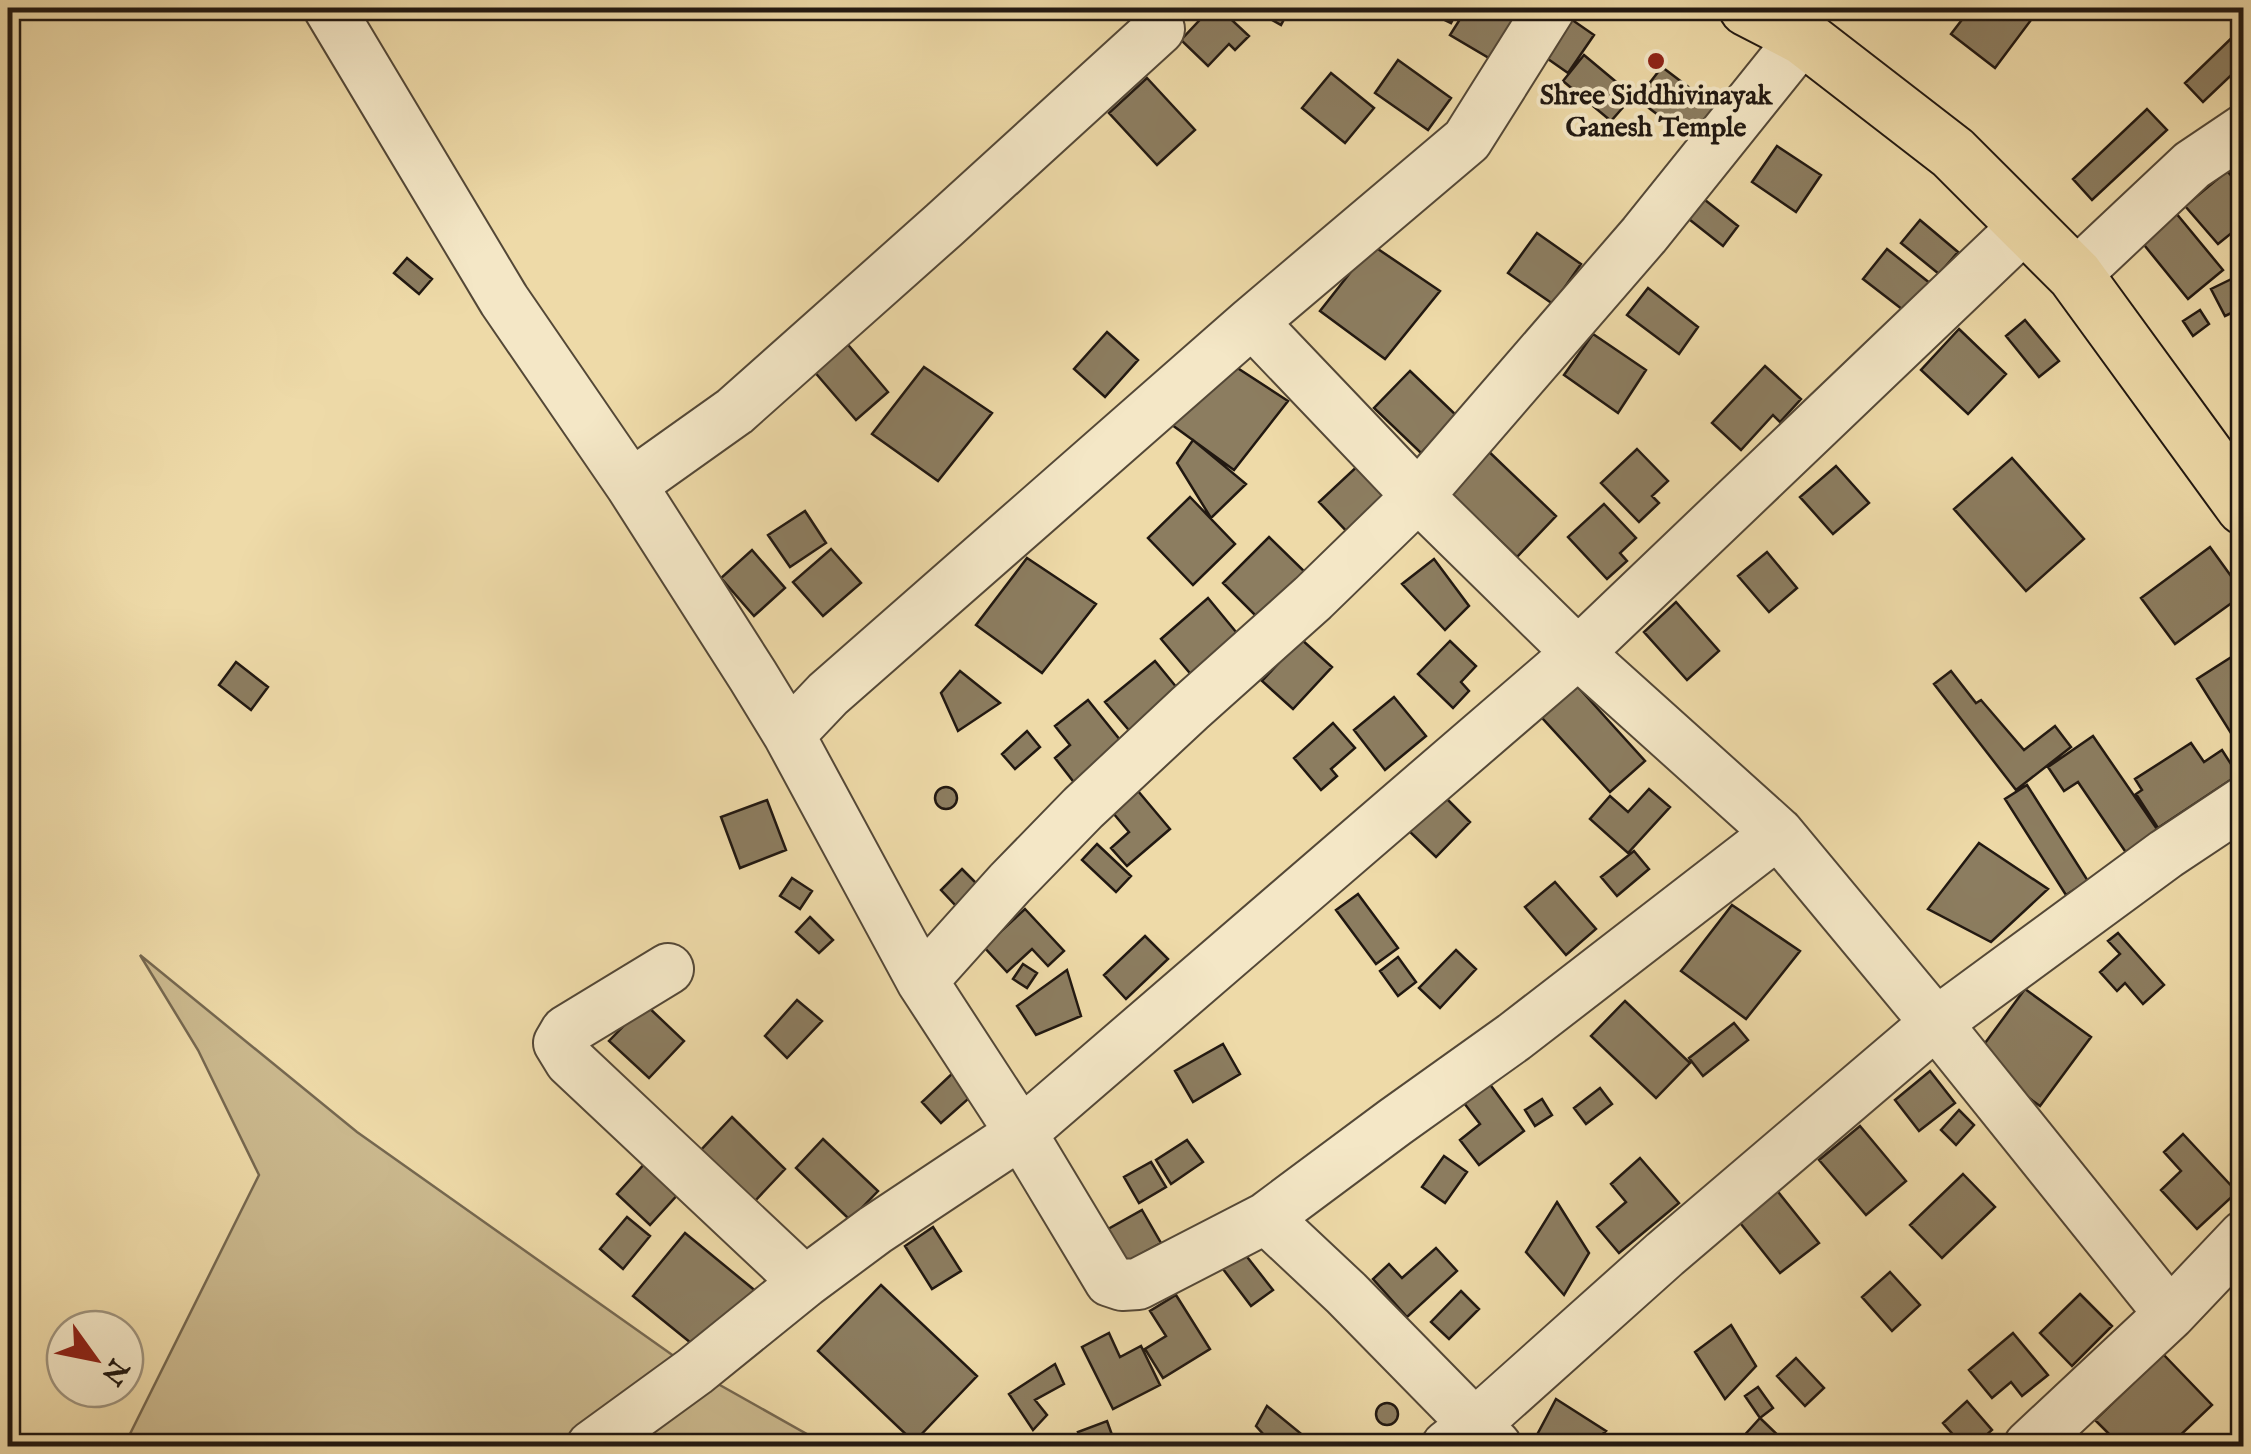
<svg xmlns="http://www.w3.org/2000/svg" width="2251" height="1454" font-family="'IM FELL English',serif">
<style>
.green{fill:#cbb98e;stroke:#766850;stroke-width:2.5}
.building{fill:#8c7d60;stroke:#211811;stroke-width:2.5}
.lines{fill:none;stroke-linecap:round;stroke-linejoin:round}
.minor-casing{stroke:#544837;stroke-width:54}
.major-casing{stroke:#211811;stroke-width:59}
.minor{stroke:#f4e7c6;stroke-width:50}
.major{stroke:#eedaa8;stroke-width:55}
.poi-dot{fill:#8f2418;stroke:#f4e7c6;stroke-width:4}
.labels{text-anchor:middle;stroke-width:8;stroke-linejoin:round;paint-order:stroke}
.poi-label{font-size:28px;font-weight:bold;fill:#211811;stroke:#f4e7c6}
</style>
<rect width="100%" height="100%" fill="#eedaa8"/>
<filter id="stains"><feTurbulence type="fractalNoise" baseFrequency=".002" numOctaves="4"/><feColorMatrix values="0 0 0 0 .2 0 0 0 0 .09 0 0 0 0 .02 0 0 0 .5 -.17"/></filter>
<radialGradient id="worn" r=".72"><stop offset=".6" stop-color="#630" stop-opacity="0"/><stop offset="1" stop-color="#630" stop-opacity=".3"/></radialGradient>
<!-- green -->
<path class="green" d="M140,955L357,1132L695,1371L828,1446H124L259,1175L198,1050Z"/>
<!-- building -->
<path class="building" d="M1211,8H1219L1249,36L1235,50L1229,44L1208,66L1181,40Z
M1251,8H1290L1281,25Z
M1420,8H1459L1451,23Z
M1467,8H1525L1494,61L1450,35Z
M1555,8L1594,35L1568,73L1528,45Z
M1971,8H2040L1995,68L1951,34Z
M2244,26V63L2203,102L2185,83Z
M1584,55L1633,96L1611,121L1563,81Z
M1398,60L1451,98L1428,130L1375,93Z
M1662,67L1724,114L1699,146L1637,99Z
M1331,73L1374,108L1345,143L1302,108Z
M1147,78L1195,130L1157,165L1109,113Z
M2147,109L2167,130L2092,200L2073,179Z
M1777,146L1821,175L1796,212L1752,182Z
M2227,171L2244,190V223L2218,244L2185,206Z
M1700,196L1738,226L1723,246L1685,216Z
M2166,201L2223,270L2188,299L2132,230Z
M1920,220L1958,252L1939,274L1901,243Z
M1537,233L1581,264L1553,304L1508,273Z
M1372,245L1440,291L1385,359L1320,311Z
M1887,249L1931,284L1907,313L1863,279Z
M407,258L432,279L419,294L394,273Z
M2244,273V307L2225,316L2211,289Z
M1648,288L1698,327L1679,354L1627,315Z
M2200,310L2209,324L2193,336L2183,321Z
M2025,320L2059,361L2039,377L2006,336Z
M1959,329L2006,374L1968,414L1921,370Z
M1107,332L1138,360L1105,397L1074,369Z
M839,334L888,392L856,420L806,362Z
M1593,334L1646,370L1618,413L1564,375Z
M1219,356L1288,401L1234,470L1168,422Z
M1765,366L1801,399L1780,422L1773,415L1741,450L1712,423Z
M924,367L992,413L938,481L872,434Z
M1410,371L1457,416L1421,453L1374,408Z
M1193,440L1246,484L1211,518L1177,463Z
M1483,446L1556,516L1517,557L1444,487Z
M1637,449L1668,481L1652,496L1659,503L1639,522L1601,483Z
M2012,458L2084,539L2026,591L1954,509Z
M1364,460L1396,494L1351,536L1319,502Z
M1836,466L1869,503L1833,534L1800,497Z
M1190,497L1235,544L1193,585L1148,538Z
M1604,504L1636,538L1620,553L1627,561L1607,579L1568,537Z
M805,511L826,543L790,567L768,535Z
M1269,537L1308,575L1262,622L1223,583Z
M2210,547L2244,594L2175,644L2141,598Z
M831,549L861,583L823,616L793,582Z
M752,550L785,588L754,616L721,578Z
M1767,552L1797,588L1769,612L1738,576Z
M1027,558L1096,604L1042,673L976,625Z
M1434,559L1469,606L1445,630L1402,584Z
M1208,598L1241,638L1194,678L1161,639Z
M1676,602L1719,651L1687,680L1644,632Z
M1301,639L1332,667L1293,709L1262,681Z
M1450,641L1476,666L1461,682L1469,691L1453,708L1418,674Z
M2244,649V754L2197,679Z
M1155,661L1182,694L1133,735L1105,702Z
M236,662L268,687L251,710L219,685Z
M960,671L1000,703L958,731L941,693Z
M1951,671L1976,703L1981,700L2024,750L2055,726L2071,747L2016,790L1934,684Z
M1568,676L1645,761L1610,792L1533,708Z
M1394,697L1426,736L1385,770L1354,730Z
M1088,700L1125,746L1076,785L1055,758L1070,745L1055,726Z
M1333,723L1355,748L1331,769L1337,776L1321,790L1294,758Z
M1027,731L1040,747L1015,769L1002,754Z
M2093,736L2159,832L2127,854L2078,782L2064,791L2048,767Z
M2191,743L2204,762L2222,750L2238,775L2158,828L2136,794L2142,790L2135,779Z
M2027,785L2088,881L2066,895L2005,799Z
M935 798a11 11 0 1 1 22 0a11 11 0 1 1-22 0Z
M1649,789L1670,807L1628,853L1590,819L1610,796L1628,812Z
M1138,791L1170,829L1127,866L1111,848L1129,832L1113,813Z
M1443,795L1470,822L1436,857L1409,831Z
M767,800L786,850L740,868L721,817Z
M1979,843L2048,889L1991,942L1928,909Z
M1097,844L1131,876L1116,892L1082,860Z
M1634,851L1649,869L1617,896L1601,877Z
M962,869L979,886L957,907L941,890Z
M792,878L812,891L800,909L780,896Z
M1555,882L1596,929L1566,955L1525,907Z
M1358,894L1398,948L1376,964L1336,910Z
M1732,905L1800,951L1746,1019L1681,971Z
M1025,909L1064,951L1048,966L1032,949L1007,972L984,947Z
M810,917L833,940L819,953L796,932Z
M2118,933L2164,985L2143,1004L2125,983L2117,991L2100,972L2120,954L2108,941Z
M1145,936L1168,959L1126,999L1104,975Z
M1456,950L1476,969L1440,1008L1419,988Z
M1398,957L1416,982L1398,996L1380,971Z
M1023,964L1037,973L1027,988L1013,979Z
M1067,970L1081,1016L1036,1035L1017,1006Z
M2025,989L2091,1037L2040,1106L1974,1058Z
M797,1000L822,1021L787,1058L765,1036Z
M1625,1001L1690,1063L1656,1098L1591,1036Z
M645,1004L684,1041L649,1078L609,1041Z
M1734,1023L1748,1040L1703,1076L1689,1058Z
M1223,1044L1240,1074L1193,1102L1175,1071Z
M956,1070L976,1092L941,1123L922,1102Z
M1930,1071L1955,1103L1919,1131L1895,1100Z
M1489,1083L1524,1131L1479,1165L1460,1140L1480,1124L1464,1103Z
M1600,1088L1612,1104L1586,1124L1574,1108Z
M1542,1099L1552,1115L1535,1126L1525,1110Z
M1959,1110L1974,1125L1956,1145L1941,1130Z
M732,1117L785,1169L754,1202L700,1151Z
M1860,1126L1906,1181L1866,1215L1819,1160Z
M2183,1134L2237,1192L2197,1229L2161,1190L2181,1171L2164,1152Z
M823,1139L878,1191L850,1220L796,1168Z
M1187,1140L1203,1162L1171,1184L1156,1160Z
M1444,1156L1467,1172L1445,1203L1422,1187Z
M1640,1158L1679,1203L1619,1253L1597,1227L1626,1202L1611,1184Z
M647,1161L680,1192L650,1225L617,1194Z
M1151,1162L1166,1187L1139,1203L1124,1177Z
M1963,1174L1995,1207L1942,1258L1910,1225Z
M1775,1188L1819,1243L1780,1273L1737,1219Z
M1557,1202L1589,1253L1564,1295L1526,1252Z
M1142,1210L1161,1243L1119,1266L1101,1233Z
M627,1217L650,1236L623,1269L600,1249Z
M933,1227L961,1271L932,1289L905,1246Z
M685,1233L758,1293L707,1356L633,1296Z
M1436,1248L1457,1271L1407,1317L1373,1279L1389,1264L1402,1278Z
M1244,1253L1273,1290L1251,1306L1223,1269Z
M1890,1272L1920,1305L1892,1331L1862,1297Z
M881,1285L977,1376L914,1442L818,1351Z
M1461,1291L1479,1309L1449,1339L1431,1322Z
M2080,1294L2112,1326L2072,1366L2040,1333Z
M1176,1295L1210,1349L1163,1378L1145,1349L1166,1336L1150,1311Z
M1731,1325L1756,1366L1725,1399L1695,1352Z
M1109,1333L1120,1357L1141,1346L1160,1385L1113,1409L1082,1347Z
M2013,1333L2048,1375L2022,1396L2011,1382L1992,1398L1969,1370Z
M2163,1354L2212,1405L2169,1446H2121L2095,1420Z
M1796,1358L1824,1388L1805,1406L1777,1376Z
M1055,1364L1064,1384L1035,1400L1047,1415L1033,1430L1009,1394Z
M1758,1387L1773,1408L1760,1418L1745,1396Z
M1556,1399L1606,1431L1590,1446H1552L1538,1433Z
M1967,1401L1992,1430L1974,1446H1963L1943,1423Z
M1376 1414a11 11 0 1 1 22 0a11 11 0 1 1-22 0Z
M1267,1406L1305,1437L1296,1446H1274L1256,1426Z
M1760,1418L1789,1446H1747L1741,1439Z
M1107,1421L1116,1446H1084L1078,1432Z"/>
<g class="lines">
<!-- minor casing -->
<g class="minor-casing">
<path id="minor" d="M329,8L504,300L631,485L753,676L789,735L922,981L1021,1133L1110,1281L1122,1285L1138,1284L1266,1218L1395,1122L1514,1037L1778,833
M1803,37L1644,235L1418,496L1578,653L1778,833L1936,1023L2170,1314
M2075,275L2192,165L2244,130
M1252,322L1467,140L1550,8
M631,485L735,411L944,225L1159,29
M789,735L828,694L1252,322L1418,496L1313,598L1190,708L1083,808L1010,883L922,981
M668,969L566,1031L559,1043L570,1061L805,1282
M1266,1218L1346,1293L1496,1446
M592,1446L695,1371L805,1282L875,1230L1021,1133L1578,653L2025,226
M1447,1446L1475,1424L1665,1254L1936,1023L2166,854L2244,802
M2029,1446L2170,1314L2244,1236"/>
</g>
<!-- major casing -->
<g class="major-casing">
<path id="major" d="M1747,8L1803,37L1953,153L2075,275L2244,507"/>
</g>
<!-- minor -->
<use href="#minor" class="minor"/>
<!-- major -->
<use href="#major" class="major"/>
</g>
<!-- markers -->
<circle class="poi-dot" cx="1656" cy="61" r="10"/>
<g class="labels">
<!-- poi labels -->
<g class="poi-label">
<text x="1656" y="104">Shree Siddhivinayak<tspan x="1656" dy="32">Ganesh Temple</tspan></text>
</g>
</g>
<!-- margin -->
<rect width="2251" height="1454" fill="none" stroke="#eedaa8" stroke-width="40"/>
<rect x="10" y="10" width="2231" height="1434" fill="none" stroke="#211811" stroke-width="5"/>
<rect x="20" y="20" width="2211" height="1414" fill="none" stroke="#211811" stroke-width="2.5"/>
<!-- north arrow -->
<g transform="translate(95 1359) rotate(123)"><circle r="48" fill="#f4e7c6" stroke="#a0947e" stroke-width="2.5"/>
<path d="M0-8L18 38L0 25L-18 38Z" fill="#8f2418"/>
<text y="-15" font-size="28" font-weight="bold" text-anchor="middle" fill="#211811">N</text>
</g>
<rect width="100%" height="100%" filter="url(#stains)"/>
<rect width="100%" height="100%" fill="url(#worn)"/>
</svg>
